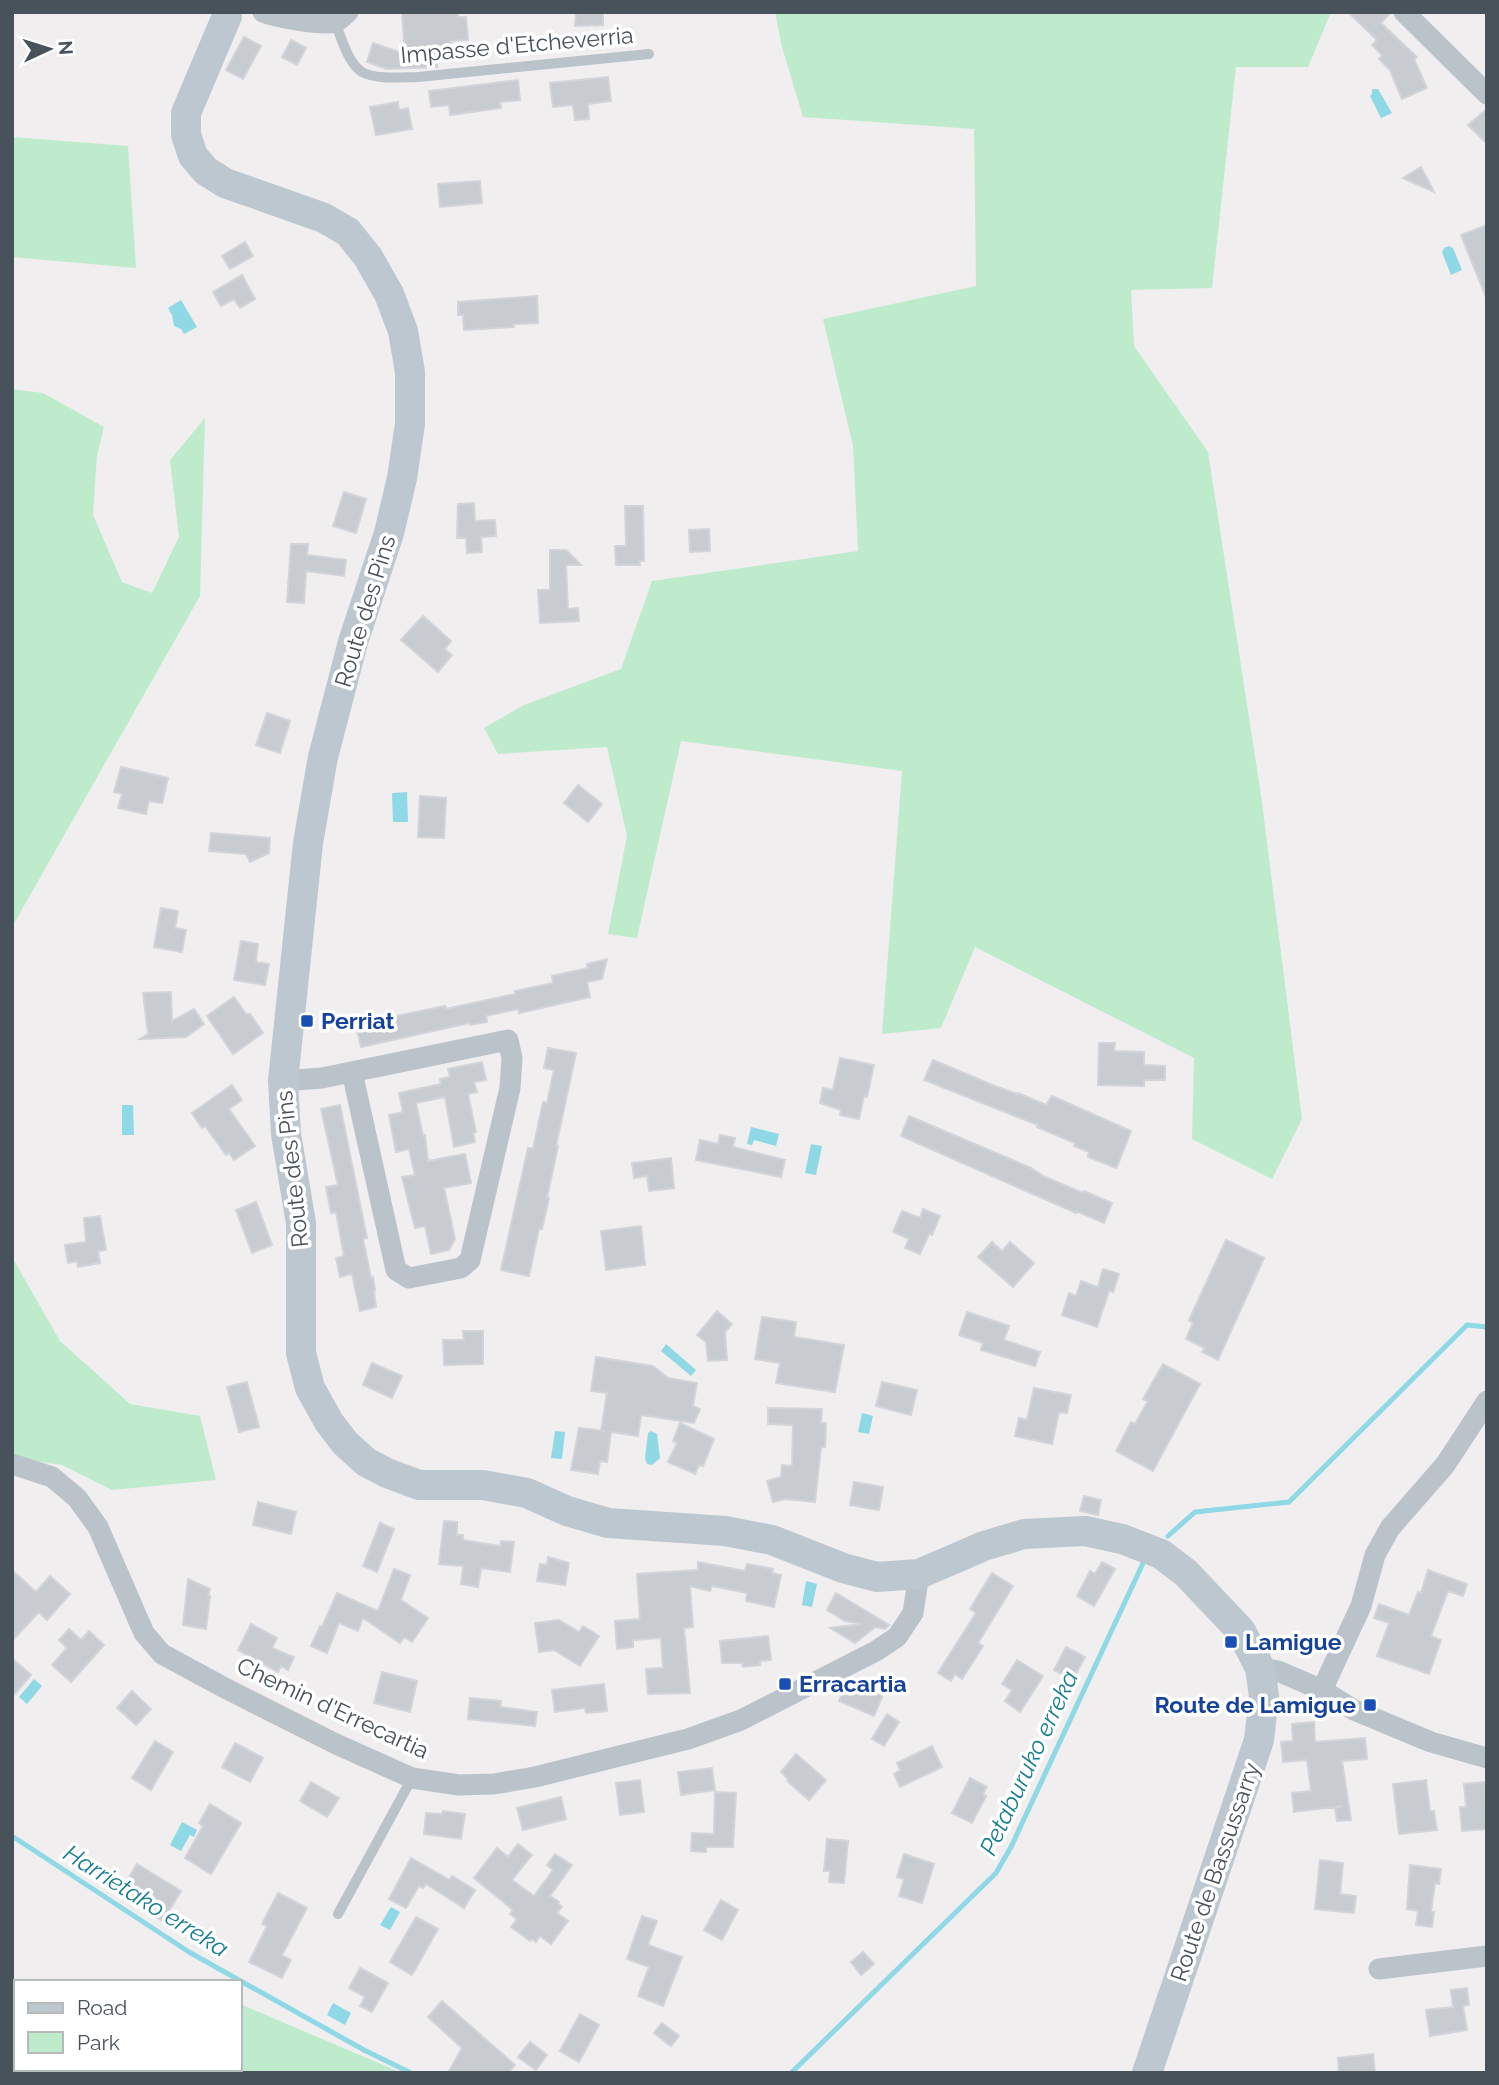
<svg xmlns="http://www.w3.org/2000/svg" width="1499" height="2085" font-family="Raleway,sans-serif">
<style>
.green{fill:#bfebcd}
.water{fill:#8fd8e5}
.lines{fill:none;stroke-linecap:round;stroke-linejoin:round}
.stream{stroke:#8fd8e5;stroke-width:5}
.building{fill:#c8cbd0;stroke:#d2d4d9;stroke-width:2}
.lane{stroke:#bac3ca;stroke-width:10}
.street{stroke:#bac3ca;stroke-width:21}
.secondary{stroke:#bcc7d0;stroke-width:30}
.transit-dot{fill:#1a4fb4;stroke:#fff;stroke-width:2.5}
.labels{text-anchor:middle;stroke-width:7;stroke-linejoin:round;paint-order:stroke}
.street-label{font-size:23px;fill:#47525a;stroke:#fff}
.transit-label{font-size:23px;font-weight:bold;fill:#164399;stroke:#fff;text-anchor:start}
.water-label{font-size:24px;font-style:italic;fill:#167c8f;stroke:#fff}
</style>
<rect width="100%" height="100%" fill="#f0eeee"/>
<!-- green -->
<path class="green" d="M775,12H1331L1308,67H1236L1212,288L1131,290L1134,346L1208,452L1261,795L1302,1119L1272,1179L1192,1139L1194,1058L975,947L941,1028L882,1034L902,771L681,741L637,938L608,934L627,836L607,747L498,754L484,728L524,705L621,669L652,581L858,551L853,446L823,319L976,286L974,129L803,117L782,47Z
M12,137L128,146L136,268L12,257Z
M12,389L43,393L104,427L97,455L93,515L122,582L152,593L179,537L170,460L205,418L200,596L12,927Z
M12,1257L60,1341L130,1404L200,1416L216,1480L112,1490L62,1465L12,1458Z
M240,2004L402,2073H160L162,2069H240Z"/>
<!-- water -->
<path class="water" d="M1372,89H1378L1392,113L1381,118L1370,96L1372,94Z
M1449,246L1453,248L1462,270L1451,275L1442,252L1444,248Z
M181,300L197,327L184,334L181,329L174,326L172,315L168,308Z
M407,792L408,822H393L392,793Z
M122,1105H133L134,1135H122Z
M751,1127L779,1134L776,1146L754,1140L752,1145L747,1144Z
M811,1144L822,1146L816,1175L805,1173Z
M666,1344L696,1370L691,1376L661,1351Z
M862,1413L873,1416L869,1434L858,1432Z
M555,1431L565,1432L562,1459L551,1458Z
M651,1431L657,1434L660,1458L652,1465L647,1464L645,1458L648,1433Z
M806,1581L817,1584L812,1607L802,1605Z
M34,1679L42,1686L27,1704L19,1697Z
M182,1822L197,1830L194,1837L190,1835L181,1851L170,1845Z
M391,1907L400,1912L390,1930L380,1925Z
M333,2003L351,2013L345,2025L327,2015Z"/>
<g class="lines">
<!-- stream -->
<path class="stream" d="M1168,1536L1195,1512L1289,1502L1467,1325L1487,1327
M12,1836L189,1952L364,2050L411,2073
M791,2073L996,1873L1011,1847L1144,1561"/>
</g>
<!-- building -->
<path class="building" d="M402,12H458V17H466L468,40L451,41L452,52L437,53V67L387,69L367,62L373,43L405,54Z
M576,12H603V25L575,26Z
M1348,12H1391L1381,23L1417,57L1414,59L1427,88L1402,99L1390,70L1379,59L1382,55L1372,45L1377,40Z
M244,37L261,46L243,79L226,70Z
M291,40L306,48L297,65L282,57Z
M608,77L611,101L588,104L589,119L575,120L573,105L553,107L550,83Z
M518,80L520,100L500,102L501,108L450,115L449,105L431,107L429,91Z
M398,102L399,110L408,108L412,129L376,135L370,107Z
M1487,109V144L1468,125Z
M1421,167L1434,192L1403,178Z
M480,181L482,203L440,207L438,184Z
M1487,225V297H1486L1461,235Z
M245,242L253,256L230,269L222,256Z
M242,275L255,299L240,308L234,299L221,306L213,292Z
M537,296L538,323L513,324L514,327L464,330L463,315H458V302Z
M344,492L366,499L356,533L333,526Z
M474,503L475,521L495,520L496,536L481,537L482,552L467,553L466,538H457L458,504Z
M625,506H643L644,561H639L640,565H616L615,546H626Z
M709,529L710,551L690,552L689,530Z
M291,544H308L307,555L346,560L344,576L306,571L304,603L287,602Z
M550,550H566L581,565H566L568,609L578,608L579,621L540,623L538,590H550Z
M423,616L451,641L445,649L452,655L438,672L401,640Z
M267,713L290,721L280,753L256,745Z
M121,767L168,778L162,803L149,801L146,814L118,808L122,794L114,792Z
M578,785L602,804L588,822L564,803Z
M420,796L446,798L444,838L418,837Z
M211,833L270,838L269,853L250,862L246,854L209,851Z
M161,908L178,911L175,928L186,930L182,952L154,947Z
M241,941L258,944L256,962L269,964L265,985L234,980Z
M607,959L602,979L587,982L590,997L519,1013L518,1009L486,1016L487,1022L470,1025L469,1023L361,1047L355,1021L381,1016L382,1019L445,1006L446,1009L515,994V991L553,983L552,976L588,968L587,964Z
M171,992L172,1021L194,1009L204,1024L186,1037L140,1039L148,1034L143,993Z
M234,997L246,1014H250L263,1033L233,1054L207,1016Z
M1099,1043H1115L1114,1051L1144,1052V1065L1165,1066V1080H1144V1086L1098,1085Z
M548,1048L576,1053L556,1146H558L547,1198H549L542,1229H539L529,1276L501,1270L528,1148L533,1149L543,1102L547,1103L554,1070L544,1068Z
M840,1058L874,1065L867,1097L864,1096L859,1119L840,1115L841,1110L820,1103L823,1088L833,1090Z
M933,1060L995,1086L1017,1094L1018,1093L1046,1105L1052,1096L1131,1131L1118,1164L1116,1168L1088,1157L1089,1152L1074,1146L1075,1143L1037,1127L1038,1125L924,1080Z
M482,1062L486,1080L474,1082L477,1092L468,1094L476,1132L473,1133L475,1142L454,1147L445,1097L416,1103L423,1136L425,1135L428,1161L465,1154L471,1183L444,1188L455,1239L449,1250L431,1254L425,1226L415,1228L402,1177L415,1175L409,1149L396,1152L389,1115L403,1112L399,1093L441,1084L440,1079L450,1077L448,1069Z
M232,1085L242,1100L229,1109L255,1146L234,1160L229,1153L226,1155L205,1126L202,1128L192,1113Z
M340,1105L367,1238L363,1239L371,1278L373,1277L375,1290L374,1292L376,1307L360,1311L352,1274L340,1277L336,1258L344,1256L336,1212L331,1213L326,1187L338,1185L321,1109Z
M909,1116L1031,1168L1045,1177L1083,1193L1084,1191L1112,1203L1104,1223L1076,1211V1213L901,1136Z
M720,1135L735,1138L733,1147L785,1160L781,1177L696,1160L700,1140L718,1144Z
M671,1158L674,1188L649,1191L647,1176L634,1178L632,1163Z
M256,1202L272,1245L252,1253L236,1210Z
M923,1209L940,1216L932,1235L929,1234L920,1254L905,1248L909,1239L893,1232L902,1211L920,1218Z
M100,1216L106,1250L98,1251L100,1263L78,1267L77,1261L68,1263L65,1245L86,1242L84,1218Z
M641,1226L645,1265L606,1270L601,1231Z
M1226,1240L1264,1258L1218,1360L1202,1352L1205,1348L1186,1339L1193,1323L1189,1320Z
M992,1242L1002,1251L1010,1242L1034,1263L1013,1287L978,1257Z
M1103,1269L1119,1274L1113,1292L1109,1291L1097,1327L1062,1315L1069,1293L1076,1296L1081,1281L1098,1287Z
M717,1311L732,1324L725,1332L727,1360L708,1361L706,1342L697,1335Z
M967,1312L1009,1326L1004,1340L1040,1352L1035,1366L981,1350L983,1343L959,1335Z
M762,1317L796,1322L794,1337L844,1345L835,1392L776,1383L780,1363L755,1359Z
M463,1331H483V1364L444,1365L443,1340H464Z
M596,1357L653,1366L668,1378L697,1383L693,1406L700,1409L694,1423L641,1415L638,1436L611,1432L607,1462L600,1461L598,1474L571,1470L579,1428L605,1431H601L607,1393L591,1391Z
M372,1363L402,1376L392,1398L363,1385Z
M1163,1364L1200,1384L1153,1471L1116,1451L1131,1422L1135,1424L1148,1401L1143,1399Z
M247,1382L259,1427L239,1432L227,1387Z
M882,1382L917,1390L911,1415L876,1406Z
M1034,1388L1071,1395L1067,1413L1059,1412L1052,1444L1015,1436L1019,1418L1027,1420Z
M768,1408L822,1409L821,1423H826L825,1447H821L815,1502L785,1499L773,1502L767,1481L781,1477L782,1465L792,1466L793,1425L768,1424Z
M680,1423L714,1439L703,1466L699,1465L695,1474L668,1462L677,1443L673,1441Z
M854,1482L883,1487L879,1510L850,1505Z
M1084,1496L1101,1500L1098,1515L1080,1511Z
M258,1502L296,1512L291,1534L253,1525Z
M444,1521L457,1522V1535H463V1540L500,1546L501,1541L514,1542L510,1572L481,1568L478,1587L461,1584L463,1566L439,1564Z
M380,1523L394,1529L377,1572L363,1566Z
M548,1557L569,1563L565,1585L537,1581L540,1564L547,1565Z
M698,1562L745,1571L747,1564L773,1569L772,1573L781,1575L774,1607L746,1601L747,1593L712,1586L710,1591L690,1586L693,1627L684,1628L690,1693L648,1694L646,1669L663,1668L661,1638L633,1640V1647L617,1649L615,1621L640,1619L637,1574L698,1570Z
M1102,1562L1115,1569L1094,1606L1077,1596L1090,1571L1095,1574Z
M394,1569L410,1575L401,1600L428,1618L412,1642L404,1637L400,1643L363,1618L358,1631L339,1623L327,1653L311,1646L320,1626L322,1627L337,1593L378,1611Z
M12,1570L36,1592L50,1576L70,1594L47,1620L39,1612L12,1641Z
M1428,1570L1467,1584L1463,1596L1448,1591L1431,1636L1441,1640L1429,1674L1377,1656L1389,1623L1374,1618L1379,1604L1409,1615L1418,1592L1421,1593Z
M992,1573L1013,1586L978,1643L983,1646L962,1679L955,1674L951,1681L938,1673L976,1613L970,1609Z
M188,1579L210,1589L208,1596H210L206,1629L183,1625Z
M836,1593L889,1625L885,1629L875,1627L855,1643L830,1628L862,1624L845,1621L827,1610Z
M559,1620L579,1632L583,1626L599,1636L580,1666L554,1650L539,1652L535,1623Z
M251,1624L277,1638L272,1648L294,1657L288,1670L281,1666L278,1672L238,1650Z
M69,1629L81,1640L89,1631L104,1645L71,1682L52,1665L67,1648L59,1640Z
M768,1636L771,1660L760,1661V1665L743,1667L742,1663H722L720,1641Z
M1066,1647L1085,1657L1073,1680L1054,1670Z
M12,1658L31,1675L12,1697Z
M1017,1660L1043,1676L1020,1712L1005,1701L1012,1690L1002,1684Z
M382,1672L417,1681L410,1712L374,1703Z
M848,1680L883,1695L874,1716L839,1701Z
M604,1684L607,1711L586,1713L585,1708L555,1712L552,1690Z
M132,1691L151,1709L136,1725L117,1708Z
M470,1698L501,1701L500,1707L537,1712L535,1726L468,1719Z
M887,1714L899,1722L884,1746L872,1739Z
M1314,1722L1315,1742L1365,1738L1367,1759L1342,1761L1351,1820L1337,1821L1335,1808L1343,1806L1294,1812L1292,1793L1311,1791L1307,1760L1283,1762L1281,1742L1293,1741L1292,1724Z
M155,1741L173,1752L151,1790L132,1778Z
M235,1743L263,1758L250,1782L222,1767Z
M932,1746L942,1767L900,1787L894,1774L900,1770L897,1763Z
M796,1754L826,1780L809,1800L787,1781L788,1779L781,1772Z
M712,1768L715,1790L681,1795L678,1772Z
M970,1778L987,1787L983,1794L986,1796L972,1823L952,1813Z
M640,1780L644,1812L620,1815L616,1783Z
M1426,1780L1430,1811H1434L1437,1830L1399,1834L1393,1784Z
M311,1782L339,1798L327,1817L300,1801Z
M1485,1782L1487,1829L1462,1831L1460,1807H1466L1464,1784Z
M715,1792L736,1793L733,1847H706V1852L691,1851L692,1833L714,1834Z
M561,1797L566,1819L523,1830L517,1808Z
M210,1804L241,1823L211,1874L185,1858L203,1826L199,1823Z
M443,1811L465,1814L461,1839L424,1834L426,1813L442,1814Z
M827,1839L848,1841L844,1883L829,1882L830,1871H824Z
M518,1844L532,1855L512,1880L534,1896L553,1870L547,1865L555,1854L572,1865L550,1896L559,1902L558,1904L562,1907L557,1913L568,1921L551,1944L540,1936L536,1942L532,1939L530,1941L511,1927L517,1919L510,1914L513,1910L474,1878L497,1848L508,1857Z
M904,1854L934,1864L922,1903L899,1896L904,1879L897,1877Z
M411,1858L450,1880L452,1876L475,1890L464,1908L426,1884L423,1888L419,1886L406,1908L389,1899Z
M1320,1860L1343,1863L1340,1894L1356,1896L1354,1913L1315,1909Z
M137,1864L181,1891L163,1921L119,1894Z
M1410,1865L1441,1869L1439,1884L1435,1883L1431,1912H1434L1432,1927L1416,1925L1418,1911L1407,1909Z
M278,1893L307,1908L282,1955L291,1960L282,1978L249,1962L267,1926L262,1924Z
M721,1900L738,1910L722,1940L704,1930Z
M642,1916L657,1921L648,1945L682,1957L663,2006L638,1996L649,1967L627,1959Z
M416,1917L438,1929L412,1975L390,1962Z
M863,1952L874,1964L861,1975L851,1962Z
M360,1968L388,1983L372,2012L360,2006L365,1997L349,1988Z
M1467,1988L1469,2005L1463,2006L1467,2030L1430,2036L1426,2010L1453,2007L1451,1990Z
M442,2001L515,2065L508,2073H448L462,2048L428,2017Z
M580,2014L599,2025L579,2062L560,2051Z
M662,2023L679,2036L671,2046L654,2033Z
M530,2042L547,2055L536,2070L518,2057Z
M1373,2054L1375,2073H1339L1338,2058Z"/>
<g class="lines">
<!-- lane -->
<path class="lane" d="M335,22C341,37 348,63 362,72C376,80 403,77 418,77L649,54
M338,1914L412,1778"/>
<!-- street -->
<path class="street" d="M263,12C274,17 323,26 335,22C339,21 344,15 348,12
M1404,12L1487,94
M283,1081L322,1078L508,1040L512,1058L510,1088L470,1260L461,1268L409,1278L396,1270L352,1072
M12,1464L52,1477L77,1498L98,1527L144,1633L162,1654L223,1687L336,1744L412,1778L459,1785L494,1784L535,1777L688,1739L741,1720L876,1651L897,1637L913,1613L919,1574
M1260,1668L1278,1671L1322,1690L1354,1710L1431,1742L1487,1758
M1322,1690L1361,1606L1375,1555L1390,1528L1445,1465L1487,1401
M1379,1969L1487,1956"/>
<!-- secondary -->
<path class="secondary" d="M227,16L186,113V135L193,156L206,171L225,183L324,218L348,232L368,257L389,294L403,331L410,372V424L402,478L389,533L353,642L323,757L308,843L283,1081L286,1134L301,1223V1353L310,1388L329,1422L345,1443L366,1462L387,1473L419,1485H483L527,1493L567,1511L608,1523L725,1531L772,1540L843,1568L877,1577L919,1574L984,1546L1024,1534L1085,1531L1122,1539L1161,1554L1186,1573L1241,1631L1260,1668L1264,1696L1259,1740L1147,2073"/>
</g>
<!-- markers -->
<g class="transit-dot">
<rect x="300" y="1014" width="14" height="14" rx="3.5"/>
<rect x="1224" y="1635" width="14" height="14" rx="3.5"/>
<rect x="778" y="1677" width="14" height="14" rx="3.5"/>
<rect x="1363" y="1698" width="14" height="14" rx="3.5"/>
</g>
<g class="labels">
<!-- street labels -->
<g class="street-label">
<text transform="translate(517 45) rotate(-5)" y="8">Impasse d'Etcheverria</text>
<text transform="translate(365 611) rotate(-73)" y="8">Route des Pins</text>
<text transform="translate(292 1169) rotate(-96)" y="8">Route des Pins</text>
<text transform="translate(333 1708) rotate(25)" y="8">Chemin d'Errecartia</text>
<text transform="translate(1215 1872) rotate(-71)" y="8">Route de Bassussarry</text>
</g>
<!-- transit labels -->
<g class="transit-label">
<text x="321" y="1029">Perriat</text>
<text x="1245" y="1650">Lamigue</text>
<text x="799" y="1692">Erracartia</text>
<text x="1356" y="1713" text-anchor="end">Route de Lamigue</text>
</g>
<!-- water labels -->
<g class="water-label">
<text transform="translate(1029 1763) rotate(-65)" y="8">Petaburuko erreka</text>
<text transform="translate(146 1901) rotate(32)" y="8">Harrietako erreka</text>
</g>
</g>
<!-- border -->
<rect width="1499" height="2085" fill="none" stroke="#47525a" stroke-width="28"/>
<!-- legend -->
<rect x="14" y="1980" width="228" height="91" fill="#ffffff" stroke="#b5babd" stroke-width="2"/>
<rect x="28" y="2003" width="35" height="10" fill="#bcc7d0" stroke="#b5babd" stroke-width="2"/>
<text x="77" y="2015" font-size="21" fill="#47525a">Road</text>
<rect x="28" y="2032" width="35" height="21" fill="#bfebcd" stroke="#b5babd" stroke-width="2"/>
<text x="77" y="2050" font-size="21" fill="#47525a">Park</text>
<!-- north arrow -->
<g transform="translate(49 49) rotate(86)" stroke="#ffffff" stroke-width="5" paint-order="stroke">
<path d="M0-5L12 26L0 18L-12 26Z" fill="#47525a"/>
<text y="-10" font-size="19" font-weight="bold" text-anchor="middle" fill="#47525a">N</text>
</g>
</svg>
